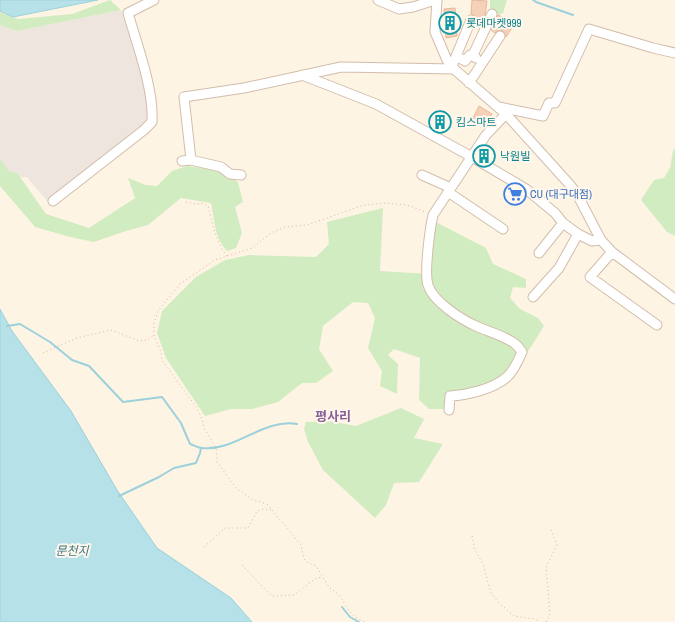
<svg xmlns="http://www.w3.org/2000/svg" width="675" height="622" font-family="'Archivo Narrow','Noto Sans KR',sans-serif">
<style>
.industrial{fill:#ede5de}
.green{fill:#d2ecc1}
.water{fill:#b6e1e9;stroke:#9cd1db}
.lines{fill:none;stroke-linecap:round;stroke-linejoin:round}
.stream{stroke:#9cd1db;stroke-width:2}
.building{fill:#f5d1b9;stroke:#e9b898}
.minor-casing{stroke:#d2bdab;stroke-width:11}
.path{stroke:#dab59c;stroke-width:1;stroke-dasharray:1 3;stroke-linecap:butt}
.minor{stroke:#fff;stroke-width:9}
.labels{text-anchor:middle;stroke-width:4;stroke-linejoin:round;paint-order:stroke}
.culture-label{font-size:11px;fill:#0d838f;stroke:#fff7eb;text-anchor:start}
.shop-label{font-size:11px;fill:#366cbe;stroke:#fff7eb;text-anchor:start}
.water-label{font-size:12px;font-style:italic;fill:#3c7885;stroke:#fff7eb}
.quarter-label{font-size:13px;font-weight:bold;fill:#89629c;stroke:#fff7eb}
</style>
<rect width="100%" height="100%" fill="#fef4e3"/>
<!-- industrial -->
<path class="industrial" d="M121,10L148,93V122L48,202L27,177L0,179V25L17,31Z"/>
<!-- green -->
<path class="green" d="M110,0L121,10L17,31L0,25V12L18,19L72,14Z
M490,0H507L503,13L498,15H493L490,11Z
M675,149V236L667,232L641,200L654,180L664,178L670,168L673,150Z
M0,159L8,170L18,174L46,214L89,228L135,198L128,178L146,185L157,186L172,171L187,166L213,169L238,182L243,202L235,207L242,233L236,248L227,251C214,237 215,221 211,203L181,198L148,225L123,232L94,242L70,237L35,227L0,186Z
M383,208L380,271L430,274L434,221L486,248L493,264L526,279V288L513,287L510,298L520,309L538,318L544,326L512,377L507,370C487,387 472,393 446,391L444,409H429L419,400L420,358L394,349L388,355L398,364L397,394L380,386L382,371L368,348L375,318L368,303L353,302L323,326L319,349L333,371L316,383H302L278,402L252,409H231L205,416L166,358L157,333L162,311L196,277L225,260L249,255L316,257L329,244L327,222Z
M401,408L424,419L414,438L443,444L419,482L394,483L386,505L375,518L323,470L308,442L304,429L306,422L329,421L356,426Z"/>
<!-- water -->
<path class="water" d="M0,0H98L13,17L0,11Z
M0,309L12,331L71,411L117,490L157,548L231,598L252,622H0Z"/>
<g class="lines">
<!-- stream -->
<path class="stream" d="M533,0L536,2L573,15
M7,326L20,324L50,342L72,360L89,366L123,402L162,397L181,423L190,444C194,445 198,448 202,448C235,452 263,418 297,424
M119,496L159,477L174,468L196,463L200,453L201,448
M342,607L350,617L359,622"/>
</g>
<!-- building -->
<path class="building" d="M472,0L487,1L485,15L482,21L477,20L475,16L471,14Z
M455,8L457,36L446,38L444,9Z
M498,15L515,23L506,37L505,34L503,31H498L495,33L491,30Z
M479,106L492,114L486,124L473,118Z
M440,111L450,116L442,133L431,128Z
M483,150L493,157L490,161L480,155Z
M512,187L523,195L518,201L507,193Z"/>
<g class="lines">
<!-- minor casing -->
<g class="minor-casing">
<path id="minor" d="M378,0L399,9L413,7L435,0
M437,0L435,32L447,60L454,69L506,114L571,186L578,196L601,240L612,252L675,299
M473,55L492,14
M456,56L465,61L470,55H473L476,58
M452,66L471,20
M302,75L376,104L472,157L526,189L555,213L563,223L578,234L592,241L601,240
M469,83L500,36
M499,107L543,116L549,103H555L589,29L653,48L675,53
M191,160L184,97L244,88L341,67L454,69
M182,161L191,160L221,167L230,174L241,175
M422,175L451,188
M448,192L503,229
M53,201L144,130L152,122C154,89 137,45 128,13L154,0
M612,252L590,277L657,325
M539,253L563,223
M533,297L559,268L578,234
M449,410L450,396C468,395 493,389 507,377C514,371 518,361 522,352C520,349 517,345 514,343C504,336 490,332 478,327C462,320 433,302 428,285C424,272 430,228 433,215L486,135L506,114"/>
</g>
<!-- path -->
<path class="path" d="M186,202L195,204L204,203L208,206C213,224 215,241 227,256
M43,353L77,338L111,330L139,341L147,340L154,335
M472,536L475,550L483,564L491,593L498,602L514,616L535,619L540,622
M204,547L225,528H248L257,511L263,509L273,510
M242,565C252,575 261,586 272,596L294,595L315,579L322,577
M364,622L355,617L348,609L339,595L329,587L316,566L308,563L304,559L301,545L267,504L253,500L236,488L217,462L216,448L204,428L202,419L197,408L162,360L161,352L154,335V323L158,311L180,284L215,260L252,248L271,233L285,227L307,225L364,205L386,203L407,205L425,212
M546,622L550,614L546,567L557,545L551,530"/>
<!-- minor -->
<use href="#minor" class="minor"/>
</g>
<!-- icons -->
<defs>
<g id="building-ring" transform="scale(1.15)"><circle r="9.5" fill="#fff7eb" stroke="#0f9aa8" stroke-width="1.5"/><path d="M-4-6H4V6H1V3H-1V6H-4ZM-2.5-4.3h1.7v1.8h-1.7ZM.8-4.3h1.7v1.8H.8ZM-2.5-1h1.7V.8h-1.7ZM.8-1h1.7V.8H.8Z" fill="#0f9aa8"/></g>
<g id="supermarket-ring" transform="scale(1.15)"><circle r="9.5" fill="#fff7eb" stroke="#3f7fe0" stroke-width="1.5"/><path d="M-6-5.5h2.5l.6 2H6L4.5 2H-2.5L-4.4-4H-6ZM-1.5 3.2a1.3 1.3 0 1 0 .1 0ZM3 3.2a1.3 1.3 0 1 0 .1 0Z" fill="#3f7fe0"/></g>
</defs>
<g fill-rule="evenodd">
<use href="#building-ring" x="450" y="23"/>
<use href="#building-ring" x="440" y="122"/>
<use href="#building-ring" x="484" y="156"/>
<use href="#supermarket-ring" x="515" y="194"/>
</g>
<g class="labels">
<!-- culture labels -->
<g class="culture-label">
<text x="466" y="27">롯데마켓999</text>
<text x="456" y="126">킴스마트</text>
<text x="500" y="160">낙원빌</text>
</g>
<!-- shop labels -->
<g class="shop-label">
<text x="530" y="198">CU (대구대점)</text>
</g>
<!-- water labels -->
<g class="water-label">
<text x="72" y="555">문천지</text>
</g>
<!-- quarter labels -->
<g class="quarter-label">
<text x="333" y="421">평사리</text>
</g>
</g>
</svg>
